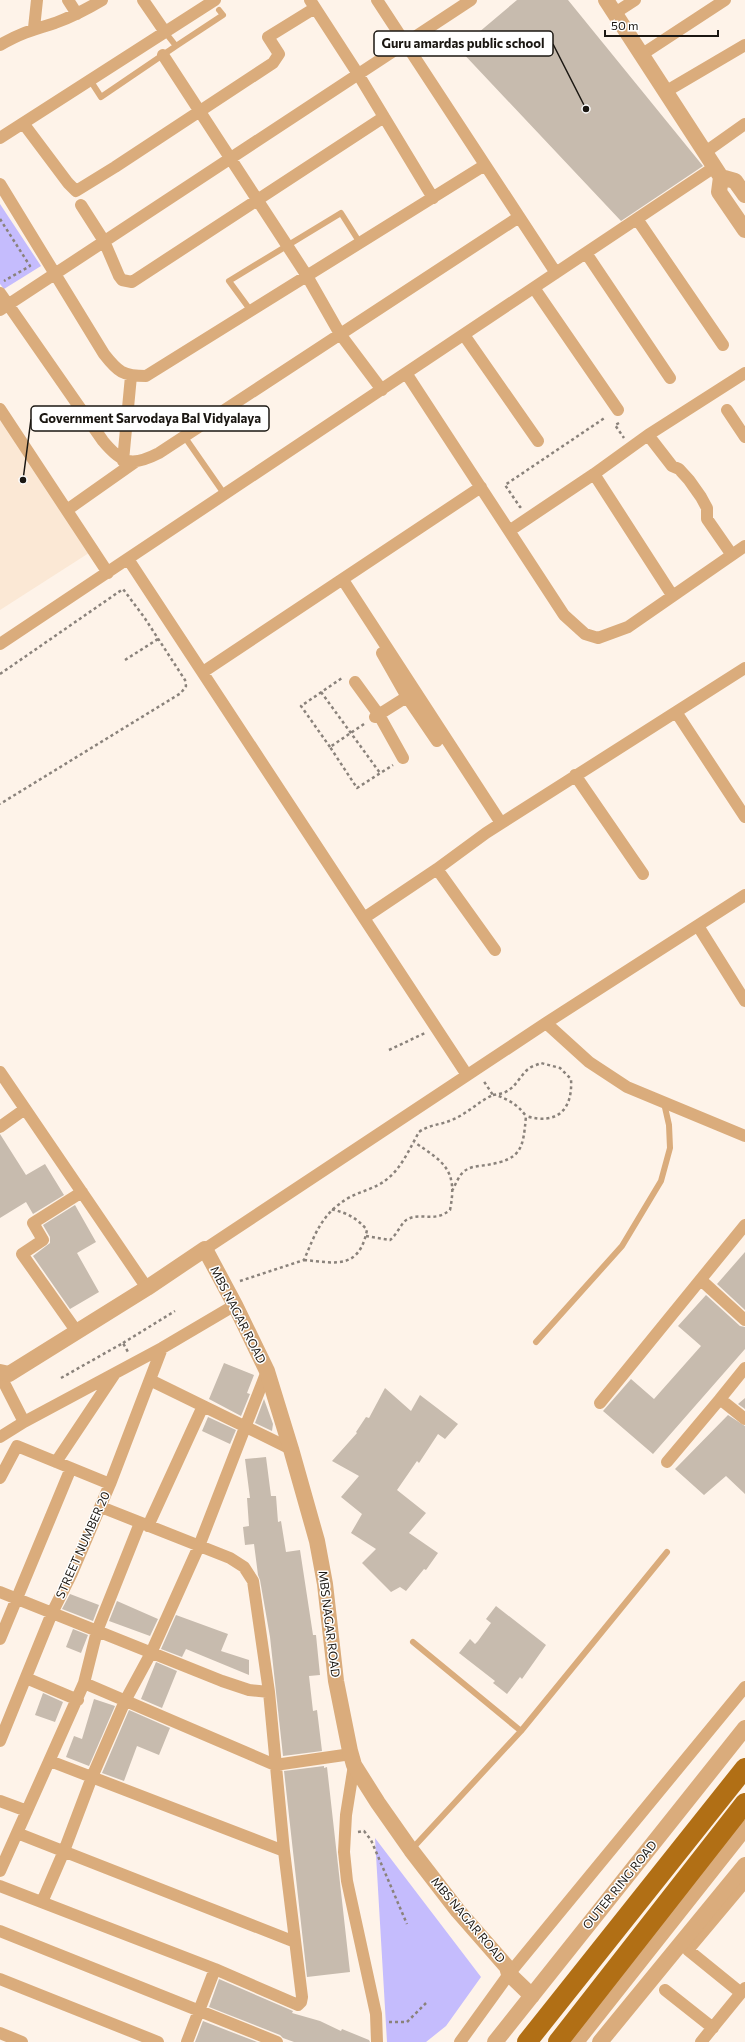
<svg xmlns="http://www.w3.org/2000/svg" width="745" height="2042" font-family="Commissioner,sans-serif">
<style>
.built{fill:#fbe8d5}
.green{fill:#c5bcfd}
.building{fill:#c7bbae}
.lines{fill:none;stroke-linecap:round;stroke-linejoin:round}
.path{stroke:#8a827b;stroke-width:2.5;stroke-dasharray:3 3;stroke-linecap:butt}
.service{stroke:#daac7c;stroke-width:6}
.minor{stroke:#daac7c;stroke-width:12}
.tertiary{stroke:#daac7c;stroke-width:16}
.primary-bridge{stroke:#b16f15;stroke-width:20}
.labels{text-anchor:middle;stroke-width:3;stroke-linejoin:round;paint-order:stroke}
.street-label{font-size:12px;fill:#1b1712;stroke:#fff}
.leader{fill:none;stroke:#1b1712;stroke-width:1.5}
.callout-dot{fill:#1b1712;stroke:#fff;stroke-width:1.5}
.callout{fill:#fff;stroke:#1b1712;stroke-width:1.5}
.callout-label{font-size:13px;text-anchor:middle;font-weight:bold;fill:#1b1712}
</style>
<rect width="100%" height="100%" fill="#fef3e9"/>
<!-- built -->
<path class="built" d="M0,408L92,551L0,610Z"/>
<!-- green -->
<path class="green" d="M0,204L41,266L4,289L0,284Z
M375,1838L481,1977L446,2026L426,2042H387Z"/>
<!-- building -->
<path class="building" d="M517,0H568L703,166L621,221L459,49Z
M0,1134L26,1175L45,1164L64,1195L33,1214L26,1202L0,1218Z
M75,1205L96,1242L77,1253L99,1292L70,1309L33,1256L50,1243V1237L43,1225Z
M745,1252V1310L717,1284Z
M706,1295L740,1326L745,1327V1349L653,1454L603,1411L631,1379L654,1399L701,1346L678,1326Z
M224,1363L254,1375L247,1393L250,1394L241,1416L209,1399Z
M385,1388L411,1411L420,1395L458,1424L445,1439L438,1434L419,1463L417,1461L397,1490L426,1513L409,1533L438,1553L426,1570L424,1569L406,1591L400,1587L391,1592L362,1563L376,1549L351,1533L362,1514L341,1497L359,1476L332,1461L357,1433L356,1432L366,1417L369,1418Z
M745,1398V1409L738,1404Z
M264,1399L273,1424L272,1431L255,1423Z
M728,1415L745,1426V1494L726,1476L704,1495L675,1469Z
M208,1417L236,1430L230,1444L202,1431Z
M266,1457L271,1496H276L278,1522L281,1521L286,1552L300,1550L313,1635H316L320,1675L309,1676L313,1711L317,1710L322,1751L283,1756L270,1637L260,1580L258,1575L254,1544L245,1545L243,1527L249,1526L247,1498H250L245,1459Z
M70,1594L99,1605L93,1621L62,1609Z
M117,1601L158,1619L150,1636L109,1621Z
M496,1606L546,1645L522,1679L520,1677L507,1694L493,1683L495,1681L459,1653L470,1639L475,1644L478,1641L491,1623L486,1619Z
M176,1615L228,1634L221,1651L249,1660V1675L186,1649L182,1657L161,1649Z
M73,1629L88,1635L81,1653L66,1647Z
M156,1662L177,1671L162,1708L141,1699Z
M43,1693L63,1702L55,1722L35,1715Z
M94,1699L115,1706L89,1766L66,1757L74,1736L82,1739Z
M129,1710L170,1728L159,1755L137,1746L124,1781L102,1773Z
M324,1766V1768L327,1767L350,1972L307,1977L284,1771Z
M219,1979L293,2011L292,2013L320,2021L341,2031L342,2029L369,2040L370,2042H294L283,2038L280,2035L209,2007Z
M203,2021L257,2042H195Z"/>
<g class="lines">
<!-- path -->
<path class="path" d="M0,219L30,266L4,281
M619,423L615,425L624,438
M521,506L520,507L505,485L606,417
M125,660L158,639
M0,674L123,589L144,617L185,680L186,686L181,693L0,804
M321,692L380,773
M364,724L330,747L357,788L393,765
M330,747L301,706L342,678
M389,1050L425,1033
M493,1095C514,1093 515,1082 527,1070C531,1066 537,1065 541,1063L560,1068L571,1079C573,1111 556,1125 526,1116
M452,1191C456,1184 459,1174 466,1170C472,1166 480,1166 487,1165C522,1159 523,1149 526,1116C517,1104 509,1100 496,1095
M366,1236L390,1240C397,1235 402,1221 408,1219C422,1212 434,1223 450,1210C458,1170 444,1162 414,1142
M304,1260C336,1263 359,1270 367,1230C357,1218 347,1213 331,1209
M240,1281L304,1260C316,1232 322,1213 350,1197C362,1191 376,1188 386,1180C401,1169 410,1148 419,1132C430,1124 442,1125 454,1119C468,1113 479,1101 493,1095L483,1080
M123,1343L175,1311
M61,1378L123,1343L128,1352
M358,1832L364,1831L371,1840L407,1924
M389,2022H407L426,2003"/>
<!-- service -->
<path class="service" d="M176,46L223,15L219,10
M90,80L101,97L176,46L165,32
M251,311L229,281L341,213L360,243
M184,436L225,495
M536,1342L622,1246L661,1181L670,1148L669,1125L664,1103
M413,1642L521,1731
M411,1850L521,1731L667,1552"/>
<!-- minor -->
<path class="minor" d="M68,0L77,14
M143,0L165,32
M310,0L358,74L433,198
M377,0L556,273
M615,13L635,0
M34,28L37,0
M0,45C21,33 32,30 55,23C71,17 87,9 102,0
M163,55L307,276L340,334L382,390
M641,55L725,0
M665,92L745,45
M23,123L68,183L76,191L115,167L273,63L279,54L268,37L315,8
M0,138L215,0
M704,153L745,124
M0,184L104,354C118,372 123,376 146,376L485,165
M81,205L104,241L119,276L122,280L132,282L384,117
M637,219L723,345
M586,253L670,378
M534,288L618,410
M0,293L103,441C122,464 132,467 159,453L519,217
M0,310L471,0
M464,335L538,441
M406,373L564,615L585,634L598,638L628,627L745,546
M0,409L108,573
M727,410L745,437
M648,435L745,373
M123,461L131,376
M594,474L672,595
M67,510L135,462
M509,531L594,474L648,435L672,466L679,469L689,480L701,497L707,508V519L732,555
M128,559L467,1075
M343,580L501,823
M0,644L713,168
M382,653L407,697L437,741
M203,672L481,487
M355,682L379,715L403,758
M676,712L745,817
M375,717L413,693
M575,775L643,874
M437,869L495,950
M364,918L437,869L486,833L745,668
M698,926L745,1001
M546,1023L589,1062L627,1087L745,1136
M0,1072L147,1288
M0,1127L25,1109
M205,1249L546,1023L745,895
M701,1280L745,1320
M77,1332L22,1254L43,1240L33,1223L82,1192
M745,1368L720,1399L745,1419
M0,1375L24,1422
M150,1380L291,1449
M600,1403L745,1225
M0,1437L24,1422L162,1348L235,1305
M56,1462L114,1375
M667,1462L720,1399
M0,1478L17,1446L110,1484
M148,1526L203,1406
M0,1592L222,1681L249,1690L269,1692
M0,1639L71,1468
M26,1678L78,1700
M84,1683L97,1631L140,1523
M0,1741L52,1613L72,1573L110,1484L162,1348
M50,1761L284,1851
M354,1765L346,1815L344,1852L347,1881L376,2014L377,2042
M0,1801L27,1811
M17,1833L295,1942
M0,1871L84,1683L275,1765L351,1754
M0,1886L215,1969L298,2005L301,2002L302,1997L284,1851L269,1692L253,1581L244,1567L230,1558L101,1507
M42,1902L64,1851L92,1777L125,1701L151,1653L199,1546L267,1371
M0,1931L277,2042
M0,1979L158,2042
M665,1990L713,2028
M741,1993L688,1950L745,1882
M0,2033L22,2042
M187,2042L215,1969
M460,2042L509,1974L745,1687
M701,2042L745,1988"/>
<!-- tertiary -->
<path class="tertiary" d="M606,0L721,177
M721,177L719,192L745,230
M721,177L735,181L745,195
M0,1372L9,1374L147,1288L205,1249L235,1305L267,1371L291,1449L317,1541L325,1584L336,1681L350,1751L354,1765L378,1803L411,1850L458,1911L507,1967L509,1974L532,1996
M495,2042L745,1728
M576,2042L745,1828
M600,2042L745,1865"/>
<!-- primary-bridge -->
<path class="primary-bridge" d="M527,2042L745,1768
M558,2042L745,1803"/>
</g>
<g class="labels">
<!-- street labels -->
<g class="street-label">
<text transform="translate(238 1315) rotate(63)" y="4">MBS NAGAR ROAD</text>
<text transform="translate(83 1545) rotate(-66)" y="4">STREET NUMBER 20</text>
<text transform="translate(329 1624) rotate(83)" y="4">MBS NAGAR ROAD</text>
<text transform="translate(620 1885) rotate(-51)" y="4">OUTER RING ROAD</text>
<text transform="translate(468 1920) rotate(50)" y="4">MBS NAGAR ROAD</text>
</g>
</g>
<!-- callouts -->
<path class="leader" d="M586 109L553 44M23 480L31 419"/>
<g class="callout-dot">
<circle cx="586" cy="109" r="4"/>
<circle cx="23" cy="480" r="4"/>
</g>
<g class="callout">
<rect x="374" y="31" width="179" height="25" rx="4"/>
<rect x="31" y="406" width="238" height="25" rx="4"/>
</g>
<g class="callout-label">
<text x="463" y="48">Guru amardas public school</text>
<text x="150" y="423">Government Sarvodaya Bal Vidyalaya</text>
</g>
<!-- scale -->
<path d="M605 30v6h113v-6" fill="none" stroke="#1b1712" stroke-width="2"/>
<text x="611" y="30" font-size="12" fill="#1b1712" stroke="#ffffff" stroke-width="3" paint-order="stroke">50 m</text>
</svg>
